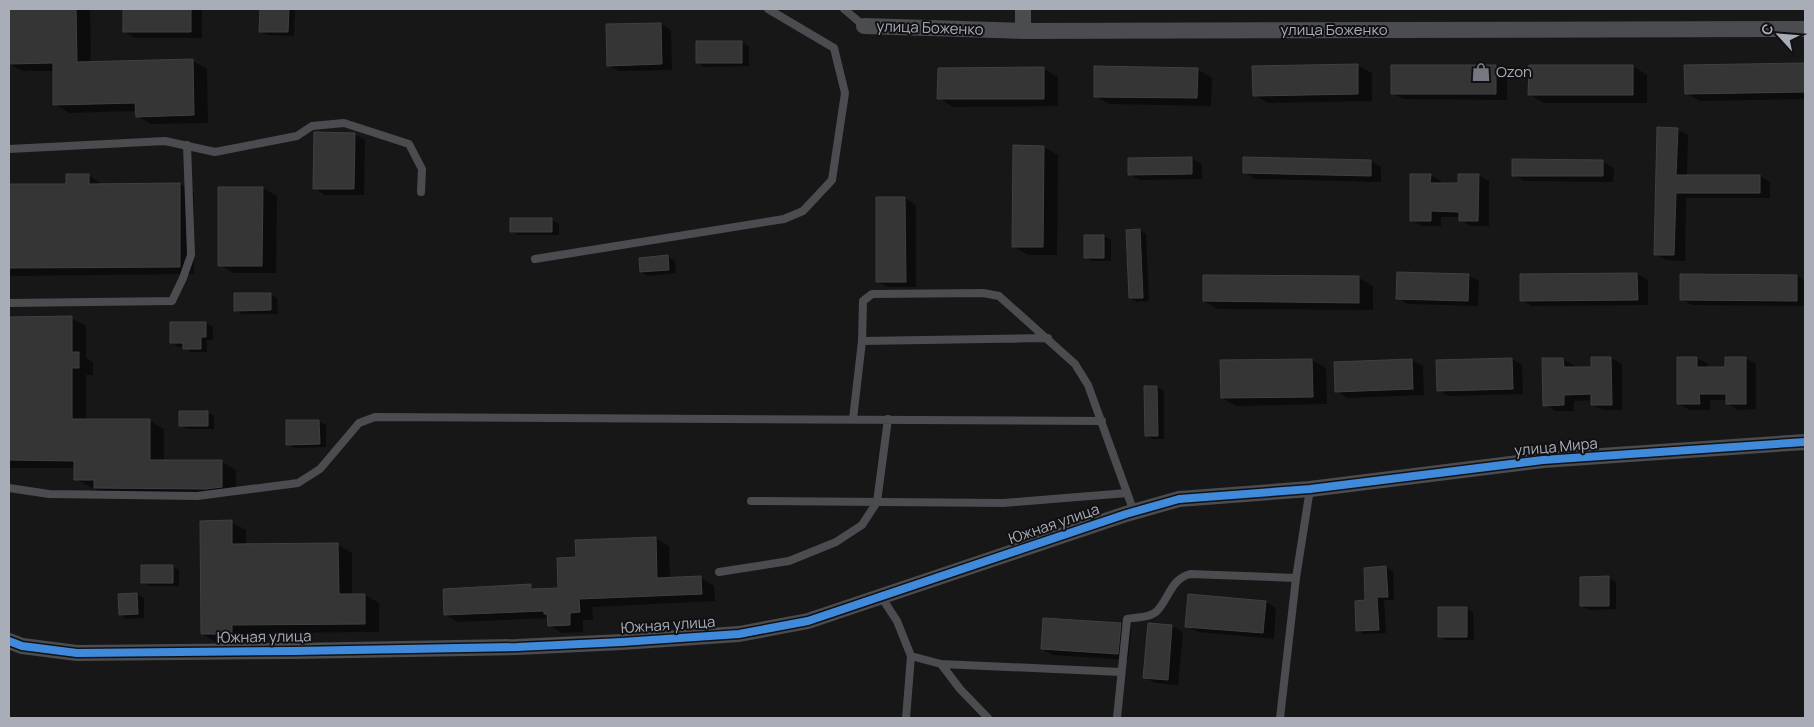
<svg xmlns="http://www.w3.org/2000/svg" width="1814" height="727" font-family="Manrope,sans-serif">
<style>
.shadow{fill:#0007}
.building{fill:#353536;stroke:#3f4043}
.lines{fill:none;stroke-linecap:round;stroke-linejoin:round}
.service{stroke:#4b4c50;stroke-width:8}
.minor{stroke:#4b4c50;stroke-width:16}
.cycleway-casing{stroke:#111113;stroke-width:11}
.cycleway{stroke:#408adc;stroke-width:8}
.labels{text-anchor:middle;stroke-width:4;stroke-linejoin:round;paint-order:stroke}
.street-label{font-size:15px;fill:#a8adb8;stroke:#111113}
.poi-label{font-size:15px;fill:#a8adb8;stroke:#111113;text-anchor:start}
</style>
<rect width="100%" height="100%" fill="#171717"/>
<!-- shadow -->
<path class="shadow" d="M9,9H90L91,63L193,61L207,69L208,123L151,124L137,116V111L69,113L55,104L54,71H23L9,64Z
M124,9H202V38H135L124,32Z
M261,9H295L294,36L267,35L260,31Z
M661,24L671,30L672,70L619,71L608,65Z
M742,42L749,46V66L704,67L697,62Z
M1805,64V99L1700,101L1686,93V66Z
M1357,65L1372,73V101L1268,103L1254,95Z
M1392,66H1496L1507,72V100L1403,99L1392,93Z
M1530,66H1633L1647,75V103H1544L1530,95Z
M939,69H1044L1058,77V106L953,107L939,98Z
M1197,69L1212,78L1211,106L1109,104L1095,96Z
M1677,129L1688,135L1687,176H1760L1770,182V198H1686L1685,261L1666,260L1655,254Z
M354,134L365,140L364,195H325L314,188Z
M1015,147H1044L1058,155L1057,255H1028L1013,246Z
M1191,158L1202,164V179L1140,180L1129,174Z
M1371,161L1381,167V182L1255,179L1244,172Z
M1603,162L1614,168L1613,182L1524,181L1513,175Z
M88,175L103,185L180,184L194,192V274L9,276V185H67Z
M1430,175L1441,181V185H1459L1478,175L1489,181V226H1471L1460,220V217H1441V226H1422L1411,220Z
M263,188L277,196L276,273H234L219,265Z
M905,198L916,205V287H888L877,281Z
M552,220L559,224V235H518L511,231Z
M1139,230L1146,234L1149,301L1137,302L1130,298Z
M1104,236L1111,240V261H1092L1085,257Z
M668,257L675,261L676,273L648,276L641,272Z
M1637,274L1648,280V305L1532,306L1521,300V275Z
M1468,275L1479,281L1478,306L1408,304L1398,298Z
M1681,275L1797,276L1805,281V306L1692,305L1681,299Z
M1359,278L1373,286V310L1218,309L1204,301Z
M270,294L277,298L278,314H242L235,310Z
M9,318H71L86,326V358L93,362V375H86V420L150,421L164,429V461L222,462L236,470V495L221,497L109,496L75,479V468H9Z
M206,323L213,327V340H207V352H191L184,347H178L171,342Z
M1611,358L1622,364V410H1603L1592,404V400L1574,401V411H1555L1545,405L1544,360L1563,359L1574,365V368H1592Z
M1679,358H1697L1708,364V368H1727L1745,358L1756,364V409L1738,410L1727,403V400H1710V410H1689L1679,403Z
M1512,359L1522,365L1523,394L1449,396L1438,390Z
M1312,360L1326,368L1327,404L1236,406L1222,398Z
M1412,360L1423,366L1424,395L1347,398L1337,391Z
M1157,387L1164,391V439H1153L1146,435Z
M207,412L214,416V429H187L180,425Z
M319,421L326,425V447L295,448L288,444Z
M231,522L246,530V545H338L352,553V595H365L379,603V632L246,633V642H216L202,634Z
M656,538L669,546L670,579L701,578L714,586L715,601L592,607L593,620H583V632L562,633L549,625V618L458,622L445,615L530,586L537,590L559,589L577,559Z
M172,566L179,570V586H149L142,582Z
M1386,567L1393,571L1394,600H1384L1386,633L1364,634L1357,630L1367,601Z
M1609,578L1616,582V609L1589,610L1582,606Z
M137,594L144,598V618L127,619L120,615Z
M1266,602L1276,608L1274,639L1198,632L1187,626Z
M1466,608L1473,612L1474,640H1446L1439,636Z
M1121,624L1131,630L1128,660L1053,655L1042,649Z
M1149,624L1172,626L1183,632L1178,685L1155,683L1144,677Z"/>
<!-- building -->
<path class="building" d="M9,9H76L77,62L193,59L194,115L136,117L135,103L53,105V63L9,64Z
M123,9H191V32H123Z
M260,9H289L288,32H259Z
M661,23L662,64L607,66L606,24Z
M696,41H742V63H696Z
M1805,63V92L1685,94L1684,65Z
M1358,64V94L1253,96L1252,66Z
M1391,65H1496V94H1391Z
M1529,65H1633V95H1528Z
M1094,66L1198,68L1197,98L1094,97Z
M1044,67V99H937L938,68Z
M1657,127L1678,128L1676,175H1760V193H1676L1674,255H1654Z
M314,132L355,133L354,189H313Z
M1013,145L1044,146L1043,247H1012Z
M1192,157V174L1128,175V158Z
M1243,157L1371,160V176L1243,173Z
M1512,159L1603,160V176H1512Z
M66,174H89V184L180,183V267L9,268V184H66Z
M1410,174H1431L1430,183H1458V174H1479L1478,221H1459V212L1431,211V221H1410Z
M218,187H263L262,266H218Z
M876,197H905L906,282H876Z
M510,218H552V232H510Z
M1140,229L1143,298H1129L1126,230Z
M1084,235H1104V258H1084Z
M668,255L669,270L640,272L639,258Z
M1397,272L1469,274L1468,301L1396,299Z
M1637,273L1638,300L1520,301V274Z
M1680,274L1797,275V301L1680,300Z
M1203,275L1359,276V303L1203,301Z
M234,293H271V310L234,311Z
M72,316V352H79V368H72V419H150V460H222V487L206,489L94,488V480H74V461L9,460V317Z
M170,322H206V337H201V349H183V343H170Z
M1591,357H1611L1612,405H1591V394L1564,395V405L1543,406L1542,358H1563L1564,367H1591Z
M1677,357H1697V367H1725V357H1746V404H1726V394H1699L1700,404H1677Z
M1512,358L1513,389L1437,391L1436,360Z
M1312,359L1313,397L1221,398L1220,360Z
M1412,359L1413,389L1335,392L1334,362Z
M1144,386H1157L1158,436H1145Z
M179,411H208V426H179Z
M286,420H319L320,444L286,445Z
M232,520V544L338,543L339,594H365V624L232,625V634H201L200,521Z
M656,537L657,578L701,576L702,594L579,599L580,612L570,613V625L548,626L547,614H544V611L444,615L443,589L531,584V589L558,588L557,558L576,557L575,540Z
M141,565H173V583H141Z
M1386,566L1388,597H1377L1379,630L1356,631L1355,601L1365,600L1364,568Z
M1609,576V606H1580V577Z
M137,593L138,614L119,615L118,594Z
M1188,594L1266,601L1263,633L1185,627Z
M1438,607H1467V637H1438Z
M1043,618L1121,623L1118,654L1041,649Z
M1148,623L1172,625L1168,680L1143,678Z"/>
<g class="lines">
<!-- service -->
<path class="service" d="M844,9L864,26
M9,149L165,141L215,152L297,136L312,126L344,123L409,144L422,169L421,192
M535,259L784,219L803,211L832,180L845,93L834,48L768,9
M9,303L172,301L183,278L191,255L187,145
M862,341L1048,338
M853,419L862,341L863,301L872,294L983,293L999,296L1075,364L1088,385L1134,512
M9,488L49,494L197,496L298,483L320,469L359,423L375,417L1102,421
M751,501L1004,503L1127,493
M719,572L789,561L836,542L862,525L877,502L888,419
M882,598L897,621L911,656L906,718
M911,656L941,664L1121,672
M941,664L960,689L988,718
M1117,718L1127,619C1136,617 1150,618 1157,611C1170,597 1170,580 1190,574L1296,578
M1280,718L1296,578L1310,489"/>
<!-- minor -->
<path class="minor" d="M864,26L1023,31L1805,29
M1023,31V9
M9,641L22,646L77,653L294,651L517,647L622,642L739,634L808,621L1126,514L1179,499L1310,489L1543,460L1805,442"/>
<!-- cycleway casing -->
<g class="cycleway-casing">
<path id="cycleway" d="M9,641L22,646L77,653L294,651L517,647L622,642L739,634L808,621L1126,514L1179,499L1310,489L1543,460L1805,442"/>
</g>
<!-- cycleway -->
<use href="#cycleway" class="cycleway"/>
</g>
<!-- icons -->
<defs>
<g id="shop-bare" transform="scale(1.5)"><path d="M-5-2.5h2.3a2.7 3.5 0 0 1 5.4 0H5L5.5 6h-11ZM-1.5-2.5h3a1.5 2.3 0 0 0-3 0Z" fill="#757880" stroke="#111113" stroke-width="2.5" paint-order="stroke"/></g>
</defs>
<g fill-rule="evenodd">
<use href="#shop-bare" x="1481" y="72"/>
</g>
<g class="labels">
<!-- street labels -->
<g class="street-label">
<text transform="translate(930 28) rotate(2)" y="5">улица Боженко</text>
<text x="1334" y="35">улица Боженко</text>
<text transform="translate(1556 447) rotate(-5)" y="5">улица Мира</text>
<text transform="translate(1054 524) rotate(-19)" y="5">Южная улица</text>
<text transform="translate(668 625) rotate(-4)" y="5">Южная улица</text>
<text transform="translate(264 637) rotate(-1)" y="5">Южная улица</text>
</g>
<!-- poi labels -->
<g class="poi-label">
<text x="1496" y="77">Ozon</text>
</g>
</g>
<!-- border -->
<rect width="1814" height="727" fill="none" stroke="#a8adb8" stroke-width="20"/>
<!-- north arrow -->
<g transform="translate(1779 35) rotate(296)" stroke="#111113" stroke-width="4" paint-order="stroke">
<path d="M0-4L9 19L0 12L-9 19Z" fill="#a8adb8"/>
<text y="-8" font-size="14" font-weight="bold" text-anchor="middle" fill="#a8adb8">С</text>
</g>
</svg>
